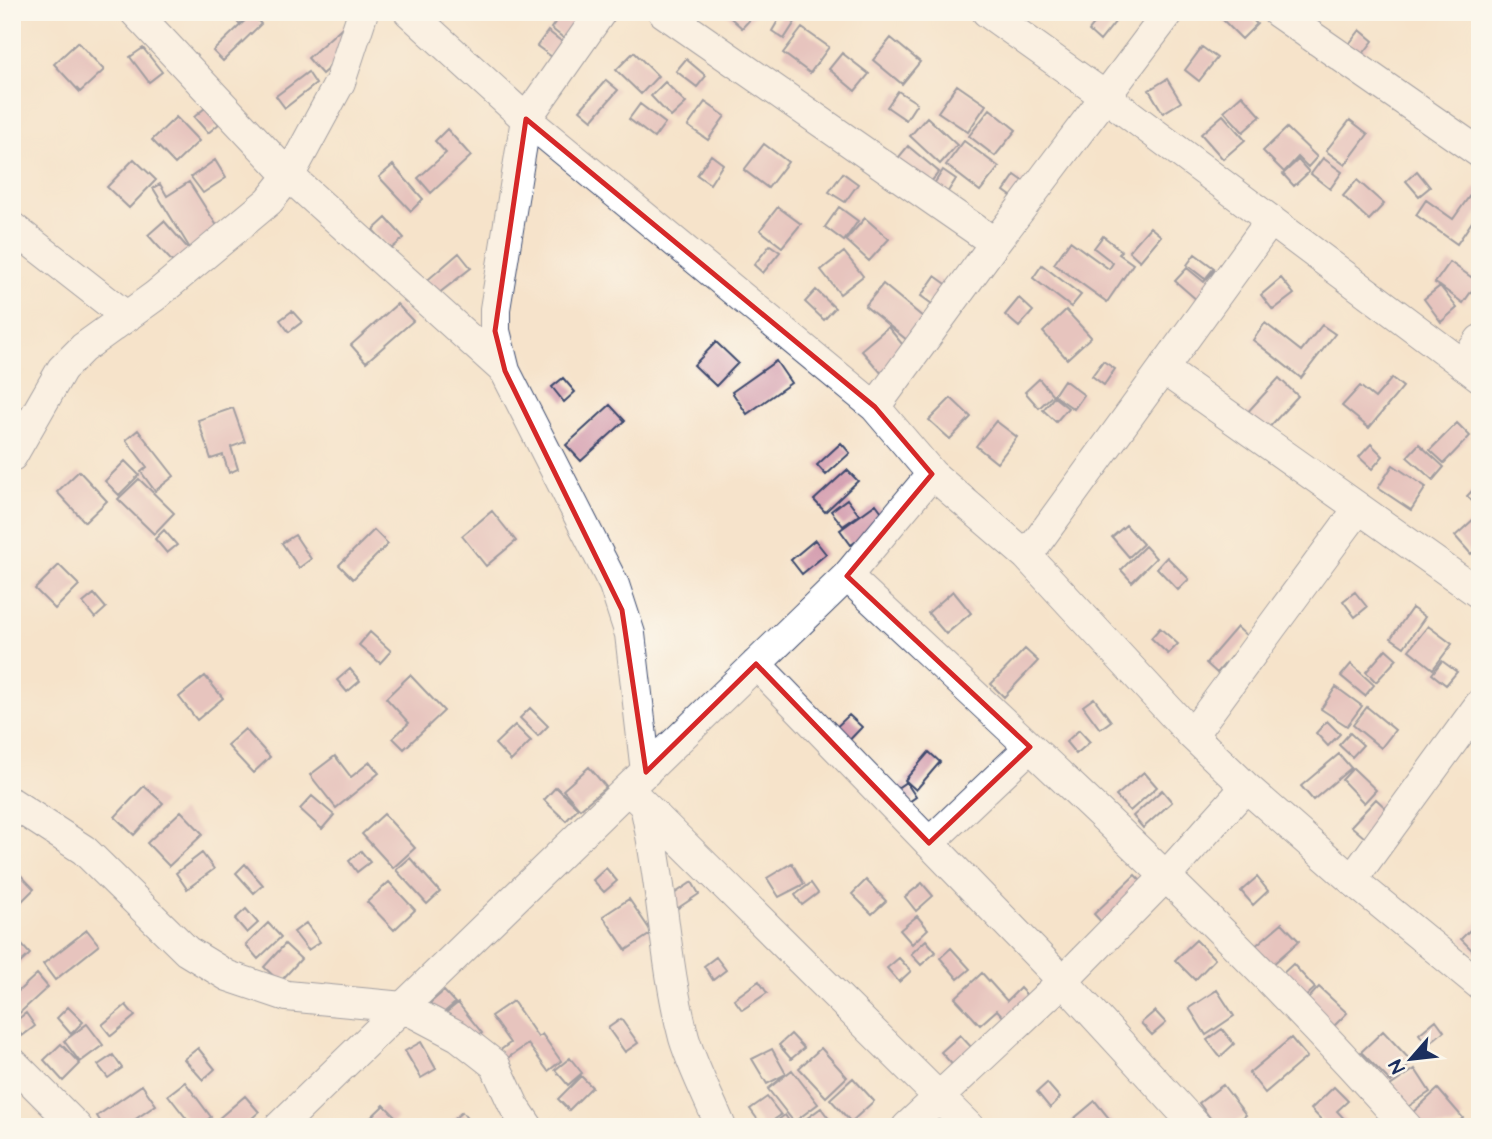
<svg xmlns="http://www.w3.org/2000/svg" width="1492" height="1139" font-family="'Architects Daughter',sans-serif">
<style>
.building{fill:#d49daf}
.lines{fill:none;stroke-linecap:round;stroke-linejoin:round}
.minor-casing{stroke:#3c4a6e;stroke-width:32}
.minor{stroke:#fff;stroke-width:30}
.marked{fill:none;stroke:#d62828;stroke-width:5;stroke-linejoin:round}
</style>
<rect width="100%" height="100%" fill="#fbf7ec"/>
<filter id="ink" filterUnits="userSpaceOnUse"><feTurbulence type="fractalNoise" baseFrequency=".0143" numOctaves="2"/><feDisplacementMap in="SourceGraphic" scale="14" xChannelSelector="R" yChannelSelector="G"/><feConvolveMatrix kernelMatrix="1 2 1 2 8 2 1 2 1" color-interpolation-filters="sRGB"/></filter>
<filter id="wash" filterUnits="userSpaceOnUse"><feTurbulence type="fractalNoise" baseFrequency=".00686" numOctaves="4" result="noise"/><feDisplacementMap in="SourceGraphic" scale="28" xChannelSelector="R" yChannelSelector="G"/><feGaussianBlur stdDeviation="1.57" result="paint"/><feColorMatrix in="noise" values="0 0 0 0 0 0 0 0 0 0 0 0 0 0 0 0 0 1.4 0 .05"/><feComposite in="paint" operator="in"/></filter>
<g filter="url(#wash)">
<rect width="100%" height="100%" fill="#f6e3cb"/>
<g id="blocks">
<!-- building -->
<path class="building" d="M230,12H254L239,24Z
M563,12H578L594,26L576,48L551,28Z
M724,12H757L742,28Z
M1104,12H1123L1100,41L1089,31Z
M1215,12H1245L1257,24L1242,39Z
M252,14L261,24L223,61L213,51Z
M782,14L795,22L784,39L772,31Z
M348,22L363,38L322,74L308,58Z
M802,28L829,47L810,73L783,53Z
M1360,30L1373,41L1362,55L1349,44Z
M548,31L574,51L563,65L537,46Z
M891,38L920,62L902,84L873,60Z
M78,42L104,70L80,92L54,64Z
M1202,47L1217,58L1199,81L1185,70Z
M143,48L162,72L149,82L130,57Z
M634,52L658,76L641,94L616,70Z
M842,53L869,74L855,91L829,69Z
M686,59L706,76L697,87L676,71Z
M308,72L316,84L285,108L276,96Z
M1167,79L1181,102L1163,113L1149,90Z
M606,80L618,90L592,120L580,110Z
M665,82L686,103L671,117L651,96Z
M957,85L986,105L968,132L938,112Z
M898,91L917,103L906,120L887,107Z
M1242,95L1261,116L1243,132L1224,111Z
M705,102L725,116L708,140L688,126Z
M640,104L665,123L654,138L629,119Z
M205,108L219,124L208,133L194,117Z
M990,109L1016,130L995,156L969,136Z
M1223,115L1245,140L1223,159L1201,134Z
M176,117L199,141L175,164L152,140Z
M927,117L957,145L940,164L910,136Z
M1350,120L1368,134L1345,165L1326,151Z
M1287,128L1317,157L1308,167L1298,157L1284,172L1263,151Z
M447,129L471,156L431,193L418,178L446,153L435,141Z
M964,141L999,167L980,191L946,165Z
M764,144L788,162L768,188L744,170Z
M908,146L939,172L926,188L894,163Z
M711,155L723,164L710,184L697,175Z
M1323,158L1342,172L1330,189L1311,174Z
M134,159L156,180L129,208L107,187Z
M215,160L226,178L203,193L191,177Z
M1298,160L1309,172L1294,186L1283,174Z
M393,165L423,199L411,211L379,177Z
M943,170L956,179L945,196L932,187Z
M1417,171L1430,187L1419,196L1406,181Z
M843,173L858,184L845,202L829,192Z
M1015,175L1029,185L1018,201L1004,191Z
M1357,180L1384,204L1369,220L1343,196Z
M189,182L221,232L191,250L153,188L160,184L167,196Z
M1476,187L1480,190V210L1457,244L1416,215L1426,200L1453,219Z
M778,207L801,224L782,247L760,230Z
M839,207L858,221L844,241L825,227Z
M386,218L404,238L391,249L373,230Z
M865,218L889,239L869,261L846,240Z
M164,221L193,254L177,267L148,235Z
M1150,227L1161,236L1140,261L1129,251Z
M1103,236L1122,251L1119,254L1133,264L1107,302L1054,264L1070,241L1109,269L1113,263L1094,248Z
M770,245L780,252L763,273L754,265Z
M844,252L863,276L840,294L821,270Z
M459,253L471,268L434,297L423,284Z
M1195,254L1214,268L1205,279L1187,265Z
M1450,262L1478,282L1463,303L1440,286L1457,308L1441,322L1424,299L1440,286L1435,283Z
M1042,265L1081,295L1071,307L1033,278Z
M1187,268L1204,282L1215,270L1228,282L1206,308L1175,281Z
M935,276L949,286L935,306L921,296Z
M1281,278L1294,294L1273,310L1261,295Z
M883,284L924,318L907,340L865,306Z
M816,290L835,308L824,320L805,302Z
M1019,298L1033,311L1019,327L1005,315Z
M397,304L413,321L366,362L351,345Z
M1066,310L1091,337L1067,359L1043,332Z
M292,311L302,322L289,332L280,320Z
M1265,323L1301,351L1322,325L1335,334L1301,378L1253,340Z
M888,327L917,362L891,384L861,350Z
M716,342L738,363L716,386L694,365Z
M776,361L791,383L747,414L732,392Z
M1103,361L1115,369L1104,385L1092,376Z
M563,378L575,392L564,402L552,387Z
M1279,378L1298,396L1263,434L1244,416Z
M1392,378L1403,387L1369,428L1342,406L1360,386L1375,398Z
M1039,379L1053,395L1039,408L1025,392Z
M1064,380L1084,395L1074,409L1054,395Z
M1054,397L1068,408L1056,422L1043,410Z
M951,398L971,417L950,439L929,420Z
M610,405L625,421L581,461L566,445Z
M233,408L245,442L231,447L238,469L229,473L223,455L211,459L198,420Z
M996,421L1017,437L997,463L976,446Z
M1457,423L1470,436L1444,463L1430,450Z
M138,430L174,476L155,491L141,472L147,467L126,440Z
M841,443L850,453L826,475L817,465Z
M1371,444L1383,456L1372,469L1359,457Z
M1419,444L1444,467L1433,480L1407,457Z
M125,461L139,475L119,495L105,481Z
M1393,465L1426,487L1411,510L1378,488Z
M847,470L858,481L825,512L814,500Z
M79,471L107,501L85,522L57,492Z
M139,479L174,513L154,534L118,499Z
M1478,485L1480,487V509L1467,496Z
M847,499L859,515L843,526L831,511Z
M876,504L887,519L851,545L840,530Z
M492,511L516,541L486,566L462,536Z
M1475,518L1480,523V546L1471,554L1455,536Z
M1126,525L1143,544L1129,557L1112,537Z
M164,530L177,545L167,553L155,539Z
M374,530L388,544L353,579L339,565Z
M295,535L311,559L299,568L282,543Z
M815,540L826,554L802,574L791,560Z
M1145,546L1156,558L1132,582L1121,570Z
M1167,557L1189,579L1178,590L1157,568Z
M59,565L79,585L55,609L35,589Z
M953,591L971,613L946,634L928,613Z
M1355,592L1367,607L1355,617L1343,601Z
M94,594L106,608L95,618L83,603Z
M1412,608L1425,617L1404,647L1391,638Z
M1428,626L1452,644L1433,669L1409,650Z
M1237,627L1248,637L1217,673L1206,663Z
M1160,628L1178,644L1168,654L1151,638Z
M370,632L391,651L380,663L359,645Z
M1025,649L1038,661L1004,697L991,684Z
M1386,649L1397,659L1376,682L1366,672Z
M1442,661L1457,672L1446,685L1432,674Z
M1351,664L1374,685L1365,696L1341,676Z
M350,669L360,681L347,692L337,680Z
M410,675L444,711L404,749L393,738L409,723L386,698Z
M205,676L223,698L197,720L179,697Z
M1336,687L1362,706L1347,726L1321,709Z
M1094,698L1111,721L1100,729L1083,706Z
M1367,707L1395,730L1381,748L1353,725Z
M530,708L548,726L538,736L520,718Z
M849,715L862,727L840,750L827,736Z
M1327,721L1340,734L1328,746L1316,733Z
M515,725L531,741L511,761L495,744Z
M245,729L270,757L253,773L227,745Z
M1079,730L1090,742L1076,754L1066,742Z
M1350,733L1363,745L1352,757L1339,745Z
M929,752L940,762L916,790L905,780Z
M1339,754L1351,768L1313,800L1301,786Z
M335,756L351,777L370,762L379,773L336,808L310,775Z
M589,767L606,787L580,809L563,790Z
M1353,768L1376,790L1364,803L1342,780Z
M1144,772L1157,787L1130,811L1116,796Z
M906,782L916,797L903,806L893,791Z
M144,786L163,803L134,835L115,817Z
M556,787L578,808L566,821L544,800Z
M1162,790L1172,802L1143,828L1133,816Z
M312,796L334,815L322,829L300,809Z
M1376,799L1390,812L1365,838L1351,826Z
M181,811L203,834L169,866L147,843Z
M384,814L415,848L393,868L362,834Z
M361,851L370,862L357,872L349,861Z
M202,853L214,869L187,889L176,873Z
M410,858L440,892L427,904L396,870Z
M792,863L804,884L779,897L767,878Z
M245,864L263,885L254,893L236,873Z
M12,866L34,889L12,911Z
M606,868L617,881L604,892L593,880Z
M1135,875L1156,897L1115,937L1094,914Z
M1257,877L1268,891L1253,905L1241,891Z
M866,880L886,901L872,914L852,894Z
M389,882L415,910L394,930L367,902Z
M692,882L699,894L675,910L668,898Z
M811,883L818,893L802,905L795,895Z
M922,883L933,896L916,911L905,897Z
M629,899L652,933L626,950L603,916Z
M246,909L258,923L247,933L235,919Z
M917,916L928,929L912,944L900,930Z
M1480,920V958L1461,939Z
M268,923L281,937L258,959L246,945Z
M306,923L320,942L308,950L294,932Z
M1282,923L1299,941L1271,966L1254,947Z
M87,930L99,945L55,980L43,964Z
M12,934L30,954L17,966L12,960Z
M926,940L936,952L921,965L911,954Z
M1196,940L1215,959L1195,980L1175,960Z
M285,944L301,959L280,982L264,967Z
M951,948L970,969L958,979L940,958Z
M716,957L726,970L713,980L704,966Z
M899,958L911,971L899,982L887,968Z
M1293,964L1315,988L1302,1000L1280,976Z
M982,973L1007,1001L1020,988L1041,1011L1017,1032L997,1010L980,1025L955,998Z
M37,974L48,987L12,1020V997Z
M759,981L767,993L742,1010L734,999Z
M1319,987L1347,1013L1334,1026L1306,1001Z
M1217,990L1234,1016L1206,1035L1189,1008Z
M444,991L455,1003L441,1015L430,1003Z
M513,1001L538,1037L542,1034L561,1061L548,1071L528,1044L493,1068L487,1060L510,1043L491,1016Z
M458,1003L482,1033L465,1046L442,1016Z
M126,1005L135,1016L111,1036L102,1025Z
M68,1007L83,1022L71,1034L57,1018Z
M1155,1011L1166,1023L1152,1035L1141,1023Z
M26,1013L35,1026L22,1036L13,1023Z
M621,1019L638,1043L625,1052L608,1028Z
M1436,1020L1444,1031L1427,1045L1419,1034Z
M87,1024L103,1045L80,1062L64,1041Z
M1222,1029L1234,1044L1220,1057L1207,1040Z
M1383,1031L1412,1062L1391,1082L1361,1052Z
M791,1034L804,1048L791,1059L779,1045Z
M960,1035L984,1061L965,1079L941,1052Z
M1291,1038L1307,1057L1265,1093L1249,1073Z
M421,1042L436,1069L421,1078L405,1051Z
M61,1044L80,1064L63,1081L44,1060Z
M198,1048L215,1069L203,1080L184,1059Z
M821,1048L847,1077L826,1097L799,1068Z
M772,1049L786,1074L767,1084L752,1059Z
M113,1055L122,1068L108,1078L98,1065Z
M570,1058L582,1073L568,1085L555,1070Z
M1415,1069L1430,1092L1406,1108L1390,1086Z
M792,1070L818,1104L794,1122L768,1089Z
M581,1076L592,1087L569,1110L558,1099Z
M853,1078L874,1101L851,1122L830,1099Z
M185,1082L211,1117L198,1127H193L168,1095Z
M1047,1083L1060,1098L1050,1108L1037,1092Z
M142,1085L156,1105L124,1127H104L97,1116Z
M1223,1085L1246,1115L1230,1127H1217L1199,1103Z
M1334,1087L1348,1101L1337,1111L1349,1124L1347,1127H1328L1311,1109Z
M1438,1089L1463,1118L1453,1127H1426L1413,1112Z
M245,1096L259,1112L242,1127H225L218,1119Z
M767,1097L781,1115L763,1127L750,1109Z
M1095,1101L1116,1127H1075L1071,1121Z
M384,1105L397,1118L388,1127H361Z
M821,1108L835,1127H795Z
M462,1112L472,1125L450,1127L448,1124Z
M785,1115L793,1127H769Z"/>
</g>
</g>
<g filter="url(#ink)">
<use href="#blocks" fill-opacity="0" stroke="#3c4a6e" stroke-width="2"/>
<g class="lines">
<!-- minor casing -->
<g class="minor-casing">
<path id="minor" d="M135,12L289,176L505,371
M409,12L526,119L875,407L932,474L1027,556L1192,735L1246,787L1352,880L1480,985
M601,12L526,119L495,309V331L505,371L614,585L630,634L646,772
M663,12L995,243
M987,12L1106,97L1480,377
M1277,12L1480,153
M12,227L127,317
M1463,364L1480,340
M1163,369L1480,594
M875,407L995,243L1169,12
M12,456L62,369L83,348L155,296L269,201L289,176L340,82L363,12
M1027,556L1271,220
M847,576C1038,755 1233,931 1407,1127
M756,664L1063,981L1197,1127
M1192,735L1359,508
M629,790L969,1127
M12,803L84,850L187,951L228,976L287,996L403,1007L458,1036L495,1065L514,1106L528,1127
M645,806C663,882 664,962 684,1038C693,1068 709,1098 721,1127
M929,843L1030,747
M1352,880L1480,704
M12,1062L77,1127
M279,1127L847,576L932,474
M907,1127L1063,981L1166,876L1246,787"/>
</g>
<!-- minor -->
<use href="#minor" class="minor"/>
</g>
</g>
<!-- marked area -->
<path d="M0 0H1492V1139H0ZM526,119L875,407L932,474L847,576L1030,747L929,843L756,664L646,772L622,610L505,371L495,331Z" fill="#f6e3cb" fill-opacity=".55" fill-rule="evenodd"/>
<path class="marked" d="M526,119L875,407L932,474L847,576L1030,747L929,843L756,664L646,772L622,610L505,371L495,331Z"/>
<!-- margin -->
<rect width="1492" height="1139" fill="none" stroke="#fbf7ec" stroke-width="42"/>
<!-- north arrow -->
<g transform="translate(1411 1059) rotate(242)" stroke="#fbf7ec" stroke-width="5" paint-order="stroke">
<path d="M0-5L12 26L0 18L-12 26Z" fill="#1b2f5e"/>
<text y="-10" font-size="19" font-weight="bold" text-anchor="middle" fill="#1b2f5e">N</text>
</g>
</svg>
